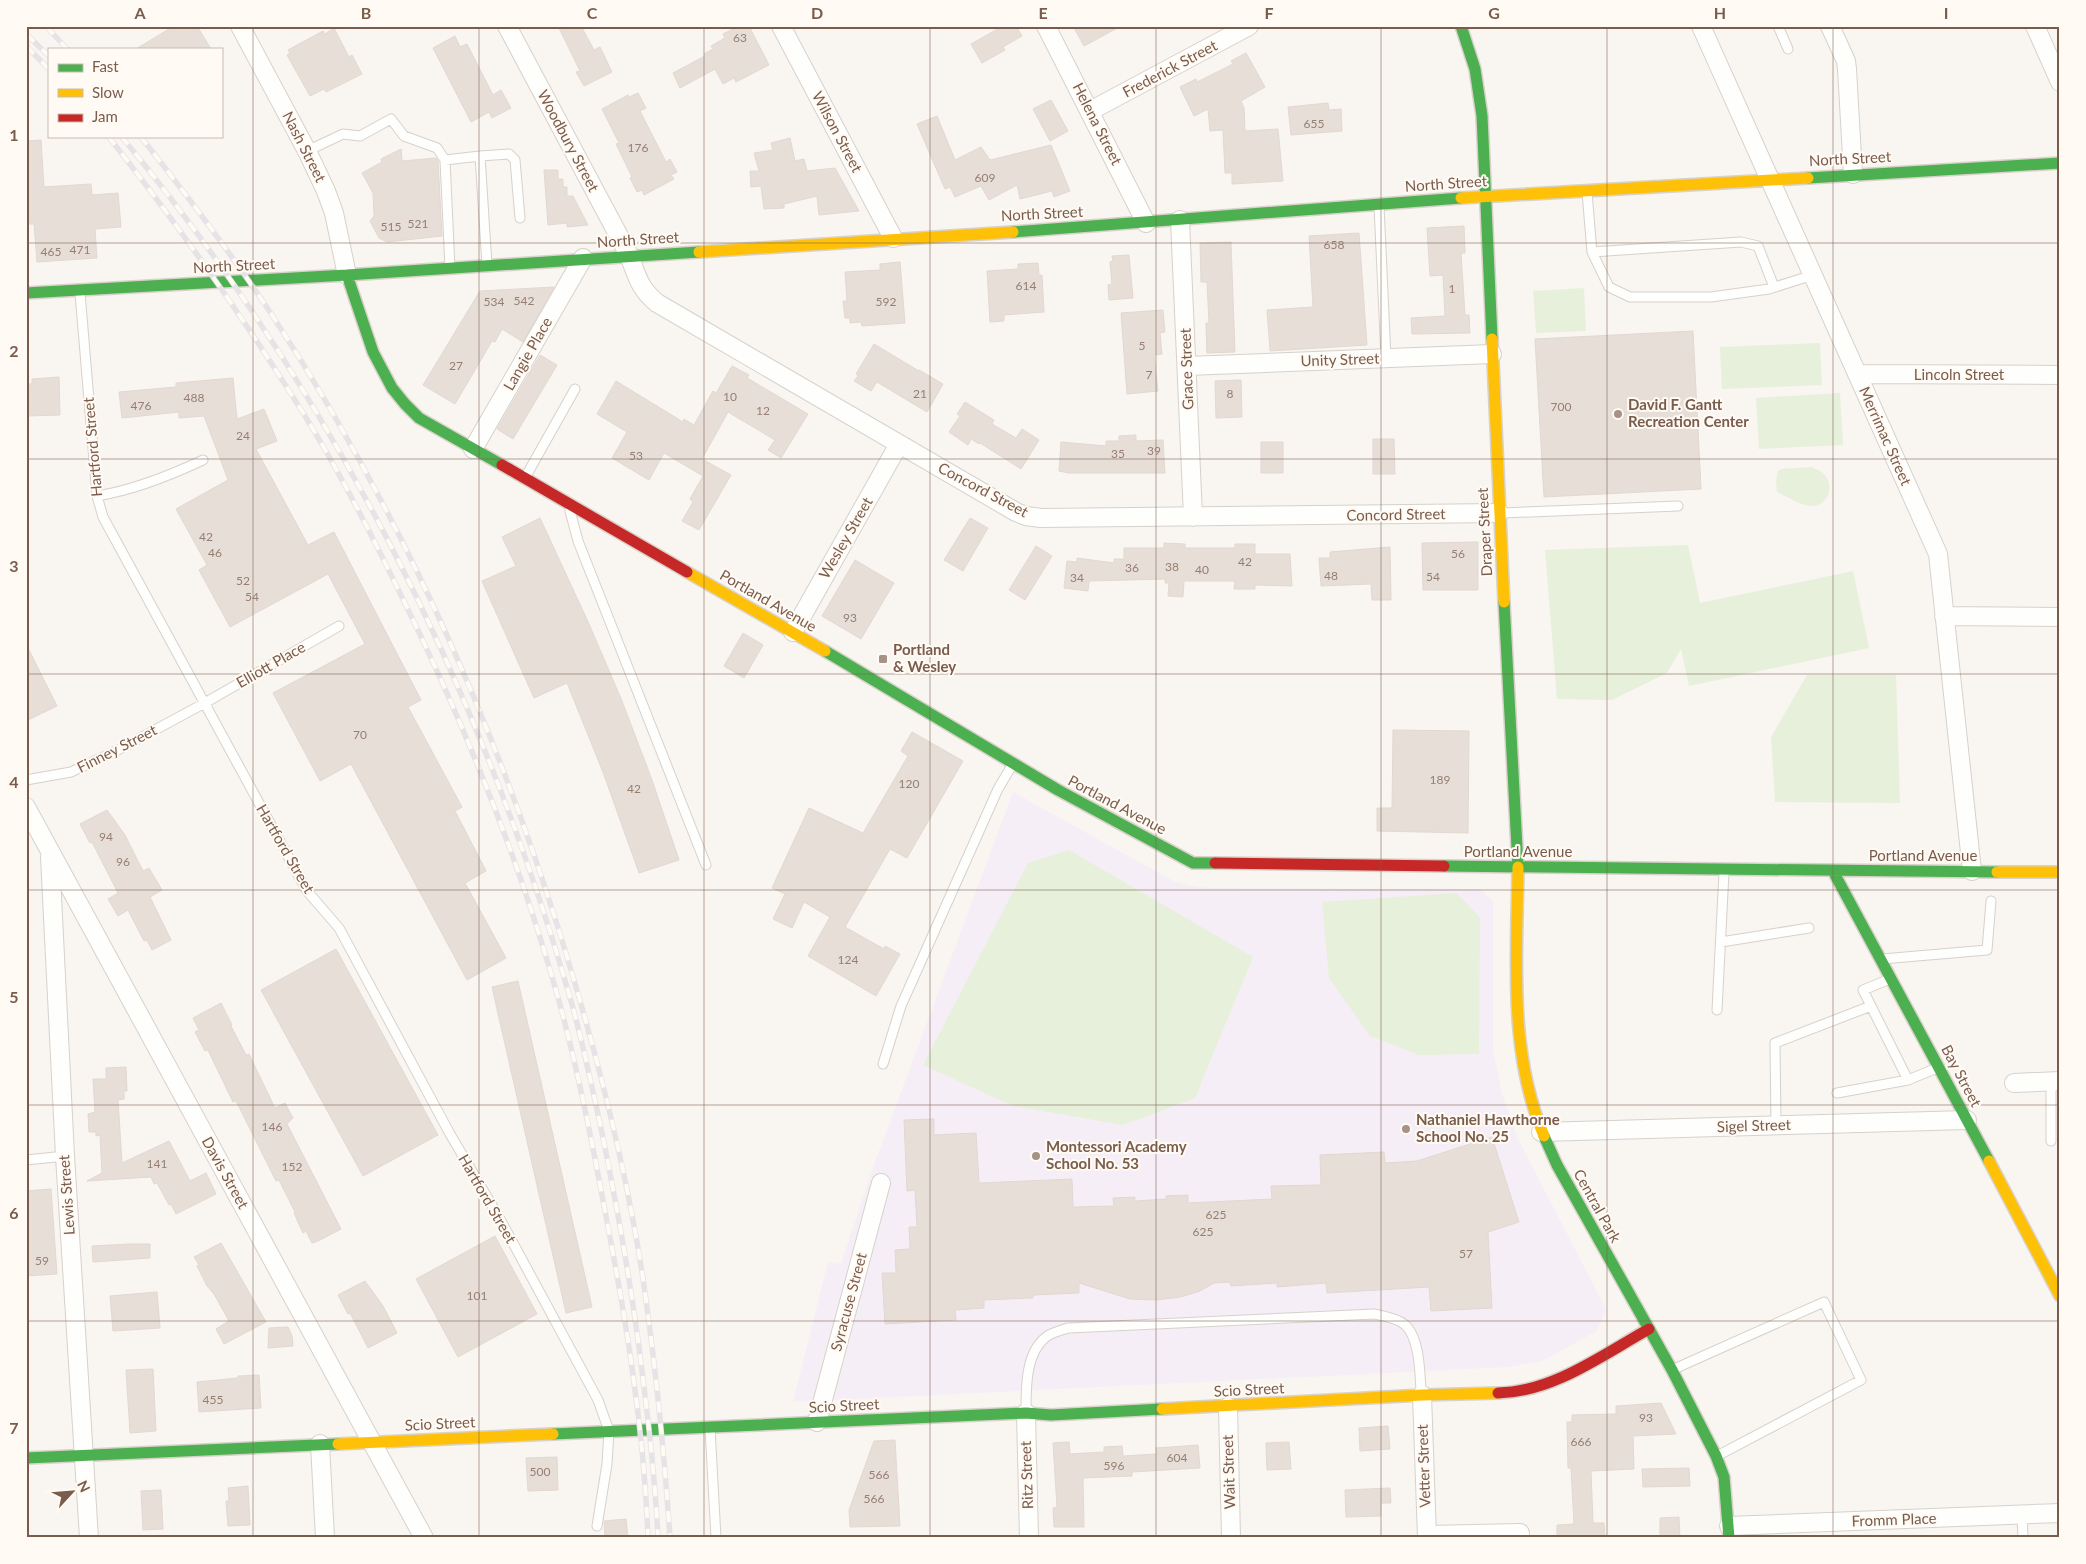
<svg xmlns="http://www.w3.org/2000/svg" width="2086" height="1564" font-family="Lato,sans-serif">
<style>
.education{fill:#f6eef6}
.park{fill:#e7f0db}
.building{fill:#e6ded7;stroke:#e2d8d2}
.lines{fill:none;stroke-linecap:round;stroke-linejoin:round}
.lane-casing{stroke:#d7d1cb;stroke-width:11}
.street-casing{stroke:#d7d1cb;stroke-width:20}
.fast-casing{stroke:#d9d2cb;stroke-width:14}
.slow-casing{stroke:#d9d2cb;stroke-width:14}
.jam-casing{stroke:#d9d2cb;stroke-width:14}
.lane{stroke:#fefefd;stroke-width:9}
.street{stroke:#fefefd;stroke-width:18}
.fast{stroke:#4caf50;stroke-width:11}
.slow{stroke:#ffc107;stroke-width:11}
.jam{stroke:#c62828;stroke-width:11}
.rail-casing{stroke:#e6e3e7;stroke-width:5.5}
.rail{stroke:#fffaf3;stroke-width:4;stroke-dasharray:11;stroke-linecap:butt}
.grid{fill:none;stroke:#7a5c4d;stroke-width:1;stroke-opacity:0.55}
.poi-dot{fill:#a69286;stroke:#fffaf3;stroke-width:2}
.labels{text-anchor:middle;stroke-width:4;stroke-linejoin:round;paint-order:stroke}
.number-label{font-size:12px;fill:#977e72}
.street-label{font-size:15px;fill:#7a5c4d;stroke:#fffaf3}
.poi-label{font-size:15px;font-weight:bold;fill:#7a5c4d;stroke:#fffaf3;text-anchor:start}
.neatline{fill:none;stroke:#7a5c4d;stroke-width:2}
.grid-label{font-size:16px;text-anchor:middle;font-weight:bold;fill:#7a5c4d}
</style>
<rect width="100%" height="100%" fill="#f9f5f0"/>
<!-- education -->
<path class="education" d="M1013,792L1175,882L1197,887L1216,888L1480,889L1493,901V1050L1502,1094L1518,1139L1606,1309L1597,1331L1542,1361L1510,1367L793,1402L828,1262L841,1264L875,1162Z"/>
<!-- park -->
<path class="park" d="M1584,288L1586,331L1536,333L1533,291Z
M1820,343L1822,385L1722,389L1720,347Z
M1840,393L1843,445L1759,449L1756,398Z
M1811,467C1816,469 1821,471 1825,475C1835,488 1827,507 1810,506C1800,505 1786,496 1777,492L1776,480L1778,471L1782,469Z
M1688,545L1700,603L1853,571L1869,648L1689,686L1681,649L1667,673L1612,700L1557,699L1545,550Z
M1807,675H1896L1900,803L1775,802L1771,737Z
M1069,850L1253,957L1195,1098L1123,1125L1013,1106L923,1065L1028,863Z
M1457,893L1480,918L1479,1054L1419,1055L1370,1036L1329,978L1322,902Z"/>
<!-- building -->
<path class="building" d="M174,26H197L211,49H136Z
M558,26H581L594,50L600,47L612,72L584,86L576,72L580,71Z
M739,26H749L769,65L736,82L734,78L723,84L715,69L680,88L673,73L705,56L704,54L713,49L711,46L725,38L723,34Z
M1003,26H1016L1022,36L1003,47L1005,50L982,63L971,44Z
M1073,26H1121L1084,46Z
M334,28L349,57L352,55L362,74L326,92L324,89L310,96L287,55L290,53L288,50L323,31L325,34Z
M455,36L460,47L467,44L493,95L501,90L511,108L492,118L489,112L471,122L433,48Z
M1246,53L1265,87L1241,101L1244,108L1245,131L1278,129L1283,181L1232,184V173H1225L1223,130L1210,131L1208,109L1194,116L1180,87L1196,79L1197,82L1233,64L1231,61Z
M638,93L646,108L640,111L666,162L670,159L677,172L671,175L674,179L644,195L642,190L637,192L630,178L632,177L616,144L619,143L602,109L628,95L629,97Z
M1051,100L1068,131L1050,141L1033,109Z
M1328,103L1329,110L1341,109L1342,131L1291,135L1288,107Z
M937,116L955,160L981,147L990,160L1051,145L1070,191L1054,197L1052,191L1020,199L1017,185L989,200L981,186L955,197L950,187L945,189L917,124Z
M790,138L795,161L804,159L807,171L835,168L859,211L819,215L817,196L784,204V208L764,209L761,186L751,187L750,171H759L754,153L773,150L771,143Z
M41,140L44,187L91,184L92,195L118,193L121,227L95,229L97,258L37,262L34,224H26V141Z
M401,149L402,161L436,158L438,161L442,236L387,242L379,238L370,221L374,216L373,193L362,173L382,162L381,159Z
M544,170H558V179H563V187H567V196H573L588,225L567,227V223L548,225Z
M1464,226L1465,253H1461L1465,315H1469L1470,333L1412,334L1411,318L1445,316L1443,275L1430,276L1427,228Z
M1359,233L1367,345L1270,351L1267,310L1313,307L1309,236Z
M1231,242L1235,352L1207,353L1206,323H1209L1207,282H1201L1200,243Z
M1129,255L1133,298L1109,300L1108,285L1112,284L1110,262L1113,261L1112,256Z
M900,262L905,323L862,326L861,322L850,323V318H845L843,301H847L845,272L880,270V264Z
M1038,263L1039,275H1042L1044,312L1004,315V321L990,322L987,271L1018,269V264Z
M554,287L523,342L502,329L495,342L492,341L455,404L423,385L480,291Z
M1163,310L1165,332L1160,333L1162,354L1154,355L1158,391L1127,394L1121,313Z
M1693,331L1701,489L1544,497L1535,339Z
M874,344L919,371V370L943,384L927,412L877,382L871,391L854,381L858,376L856,374Z
M540,355L557,365L513,439L497,429Z
M732,366L749,375L747,378L808,414L781,458L768,450L775,440L728,412L702,459L731,475L699,530L682,521L693,502L690,499L703,476L664,453L649,480L612,458L627,432L597,414L616,381L683,422L684,419L694,425L713,391L716,393Z
M59,377L60,415L26,416V384H32V379Z
M233,378L237,419L264,409L277,441L256,449L308,545L334,532L421,700L408,707L462,807L455,811L486,871L465,883L506,958L467,980L351,764L320,781L273,693L365,644L328,574L230,627L199,570L207,565L176,509L228,480L204,416L179,418V412L122,418L119,392L176,387V383Z
M1241,380L1242,417L1216,418L1215,381Z
M965,402L994,420L992,424L1016,438L1022,429L1039,440L1021,469L980,443L979,444L971,439L968,445L949,432L960,416L957,414Z
M1136,435V441L1163,440L1165,473H1069L1059,471L1061,442L1106,446V441H1119V436Z
M1373,439H1394L1395,474H1373Z
M1261,442H1283V473H1261Z
M540,518L589,624L622,701L652,780L679,860L639,873L603,772L567,683L534,698L482,581L516,566L502,537Z
M970,518L988,528L963,571L944,560Z
M1478,542V590H1423L1422,543Z
M1164,543L1185,544V548H1235V544H1255V554H1290L1292,586L1255,585V589H1234L1235,581H1184L1183,597L1168,596L1169,583H1165V579L1089,581L1088,591L1064,588L1067,561L1077,562V558L1114,563V559H1124V548H1164Z
M1036,546L1052,556L1025,600L1009,590Z
M1390,547L1391,600H1372L1371,584L1321,586L1319,558H1330V552Z
M855,560L894,583L861,639L822,616Z
M743,633L763,645L744,678L724,666Z
M26,644L57,706L26,721Z
M1393,730L1469,731L1468,833L1377,831V808H1392Z
M912,732L963,761L907,858L890,849L845,927L884,949L885,946L900,954L876,996L808,956L830,917L804,902L792,928L773,919L785,894L772,888L809,808L863,833L908,756L901,751Z
M107,810L125,835L143,871L149,868L162,890L150,897L171,940L152,950L147,940L144,941L128,910L118,916L108,899L118,893L92,842L90,843L80,824Z
M336,949L438,1135L363,1176L261,990Z
M518,981L592,1307L566,1313L492,987Z
M221,1003L232,1025L231,1026L246,1055L249,1054L275,1108L285,1103L293,1118L287,1124L341,1229L318,1241L312,1243L306,1231L303,1233L294,1213L295,1212L279,1180L276,1181L236,1101L233,1102L208,1050L205,1051L195,1032L199,1030L193,1018Z
M126,1067L127,1091H124V1099L118,1100L122,1163L169,1141L190,1181L206,1173L216,1194L176,1214L171,1204L169,1205L157,1183L154,1184L151,1177L87,1181L102,1173L100,1135L96,1136V1132H89L88,1114L95,1112L93,1079H106V1068Z
M934,1119V1135L976,1133L979,1183L1072,1179L1073,1207L1114,1206L1113,1198L1135,1197V1201L1166,1199V1196L1188,1195V1203L1272,1199L1271,1186L1321,1185L1320,1155L1384,1152L1385,1163L1417,1161L1492,1137L1519,1222L1488,1232L1492,1308L1431,1311L1429,1287L1327,1293L1326,1283L1277,1287V1283L1231,1286L1230,1282L1214,1283L1200,1291L1181,1297L1156,1300L1130,1299L1079,1283V1293L1033,1295V1298L984,1300V1308L955,1310L956,1320L885,1324L882,1273H896L895,1250L910,1249L909,1227H917L915,1190L907,1191L904,1120Z
M51,1189L57,1274L26,1276V1191Z
M495,1236L537,1314L458,1357L416,1279Z
M221,1243L266,1322L224,1344L216,1329L229,1321L214,1294L207,1286L197,1266L199,1265L194,1257Z
M130,1244H150V1258L93,1262L92,1246Z
M365,1281L383,1306L397,1333L368,1348L350,1313L348,1314L338,1295Z
M157,1292L160,1328L113,1331L110,1296Z
M288,1327L292,1336L293,1346L268,1348L269,1328Z
M153,1369L156,1431L130,1433L126,1370Z
M259,1375L261,1408L199,1412L197,1382L238,1378V1376Z
M1661,1403L1676,1434L1633,1436L1634,1469L1591,1471L1593,1523H1604L1605,1538H1557V1525L1574,1524L1571,1468H1568L1567,1422H1572V1415L1616,1414V1406Z
M1388,1426L1390,1449L1360,1451L1359,1428Z
M895,1440L900,1526L850,1527L849,1510L874,1441Z
M1069,1442L1070,1454L1104,1452V1447L1122,1446L1123,1456L1157,1454L1156,1448L1198,1445L1200,1468L1132,1472V1476L1083,1478L1084,1527H1054L1053,1508L1057,1507L1053,1443Z
M1289,1442L1291,1469L1267,1470L1266,1443Z
M557,1457L558,1490L528,1491L526,1458Z
M1689,1468L1690,1486L1643,1487L1642,1469Z
M248,1486L250,1525L228,1526L226,1501H229L228,1488Z
M1390,1488L1391,1503H1381V1516L1346,1517L1345,1490Z
M161,1490L163,1529L143,1530L141,1491Z
M1679,1517L1680,1538H1660V1518Z
M626,1519L628,1538H605L604,1521Z"/>
<g class="lines">
<!-- lane casing -->
<g class="lane-casing">
<path id="lane" d="M1778,26L1788,49
M307,151L343,134L360,136L391,119L404,136L437,148L445,160L480,156
M445,160L450,268
M1587,192L1592,252L1609,287L1630,297H1711L1769,289L1813,275
M1379,206L1386,358
M1592,252L1741,242L1758,246L1774,287
M487,265L480,156L509,154L515,160L520,218
M80,293L97,496L103,517L307,891L339,928L450,1134L500,1219L598,1400L609,1431L607,1464L597,1526
M526,476L575,389
M97,496C134,490 169,476 203,460
M570,511L578,541L706,865
M1502,513L1678,506
M26,780L71,772L116,751L203,704L339,626
M1721,942L1809,928
M1882,959L1987,950L1991,901
M1871,1006L1908,1080L1937,1068
M1717,1010L1724,872
M883,1064L901,1006L998,789L1011,767
M2051,1082V1141
M1837,1093L1908,1080
M1776,1126L1775,1043L1871,1006L1863,990L1890,979
M26,1160L65,1156
M1674,1369L1824,1302L1861,1380L1717,1456
M1026,1412C1026,1388 1025,1350 1049,1335C1054,1332 1062,1330 1068,1328L1374,1314C1384,1316 1396,1318 1404,1324C1420,1337 1420,1374 1421,1392
M710,1428L716,1538
M2022,1515L2023,1538"/>
</g>
<!-- street casing -->
<g class="street-casing">
<path id="street" d="M240,26L307,151L326,191L334,213L347,275
M507,26L629,255C637,276 639,288 657,303L1016,512L1026,516L1041,518L1499,513
M781,26L893,238
M1046,26L1146,223
M1701,26L1938,554L1972,871
M1830,26L1846,61L1847,69L1853,174
M2035,26L2060,82
M1090,111L1249,26
M1180,220L1193,517
M1187,366L1492,354
M1857,374L2060,375
M473,449L583,258
M1944,616L2060,617
M793,632L899,444
M26,807L424,1538
M50,857L65,1156L89,1538
M2014,1083L2060,1081
M1541,1132L1967,1120
M1422,1395L1427,1538
M1228,1407L1231,1538
M1026,1413L1029,1538
M817,1422L881,1183
M320,1444L325,1538
M1729,1526L2060,1513
M1427,1535L1520,1533V1538"/>
</g>
<!-- fast casing -->
<g class="fast-casing">
<path id="fast" d="M1461,26L1475,69L1482,116L1492,339
M1808,178L2060,163
M1013,232L1461,198
M347,275L699,252
M26,293L347,275L373,352L392,388L405,404L419,418L502,465
M1504,602L1518,867
M825,651L1058,790L1193,863H1215
M1444,866L1997,872
M1833,871L1989,1161
M1544,1136L1557,1165L1672,1370L1716,1456L1724,1477L1729,1538
M553,1434L1026,1413L1051,1415L1162,1409
M26,1458L338,1444"/>
</g>
<!-- slow casing -->
<g class="slow-casing">
<path id="slow" d="M1461,198L1808,178
M699,252L1013,232
M1492,339L1504,602
M687,572L825,651
M1518,867C1517,957 1508,1052 1544,1136
M1997,872H2060
M1989,1161L2060,1296
M1162,1409L1422,1395L1498,1393
M338,1444L553,1434"/>
</g>
<!-- jam casing -->
<g class="jam-casing">
<path id="jam" d="M502,465L687,572
M1215,863L1444,866
M1498,1393C1553,1392 1602,1355 1649,1329"/>
</g>
<!-- lane -->
<use href="#lane" class="lane"/>
<!-- street -->
<use href="#street" class="street"/>
<!-- fast -->
<use href="#fast" class="fast"/>
<!-- slow -->
<use href="#slow" class="slow"/>
<!-- jam -->
<use href="#jam" class="jam"/>
<!-- rail casing -->
<g class="rail-casing">
<path id="rail" d="M46,26L67,49
M26,34L49,56
M26,46L49,69
M108,136C172,217 231,300 286,386C328,450 364,519 397,587C463,720 519,858 559,1001C578,1070 592,1141 605,1211C626,1319 644,1428 648,1538
M121,136C328,386 479,683 569,994C582,1038 591,1083 601,1128C616,1201 629,1273 639,1347C647,1410 655,1474 658,1538
M140,136C186,194 231,253 272,315C397,506 493,719 561,937C595,1047 624,1158 642,1272C655,1360 664,1449 670,1538"/>
</g>
<!-- rail -->
<use href="#rail" class="rail"/>
</g>
<!-- grid -->
<path class="grid" d="M253,26V1538M479,26V1538M704,26V1538M930,26V1538M1156,26V1538M1381,26V1538M1607,26V1538M1833,26V1538M26,243H2060M26,459H2060M26,674H2060M26,890H2060M26,1105H2060M26,1321H2060"/>
<!-- markers -->
<g class="poi-dot">
<circle cx="1618" cy="414" r="5"/>
<rect x="878" y="654" width="10" height="10" rx="2.5"/>
<circle cx="1406" cy="1129" r="5"/>
<circle cx="1036" cy="1156" r="5"/>
</g>
<g class="labels">
<!-- number labels -->
<g class="number-label">
<text x="740" y="42">63</text>
<text x="1314" y="128">655</text>
<text x="638" y="152">176</text>
<text x="985" y="182">609</text>
<text x="418" y="228">521</text>
<text x="391" y="231">515</text>
<text x="1334" y="249">658</text>
<text x="80" y="254">471</text>
<text x="51" y="256">465</text>
<text x="1026" y="290">614</text>
<text x="1452" y="293">1</text>
<text x="524" y="305">542</text>
<text x="494" y="306">534</text>
<text x="886" y="306">592</text>
<text x="1142" y="350">5</text>
<text x="456" y="370">27</text>
<text x="1149" y="379">7</text>
<text x="920" y="398">21</text>
<text x="1230" y="398">8</text>
<text x="730" y="401">10</text>
<text x="194" y="402">488</text>
<text x="141" y="410">476</text>
<text x="1561" y="411">700</text>
<text x="763" y="415">12</text>
<text x="243" y="440">24</text>
<text x="1154" y="455">39</text>
<text x="1118" y="458">35</text>
<text x="636" y="460">53</text>
<text x="206" y="541">42</text>
<text x="215" y="557">46</text>
<text x="1458" y="558">56</text>
<text x="1245" y="566">42</text>
<text x="1172" y="571">38</text>
<text x="1132" y="572">36</text>
<text x="1202" y="574">40</text>
<text x="1331" y="580">48</text>
<text x="1433" y="581">54</text>
<text x="1077" y="582">34</text>
<text x="243" y="585">52</text>
<text x="252" y="601">54</text>
<text x="850" y="622">93</text>
<text x="360" y="739">70</text>
<text x="1440" y="784">189</text>
<text x="909" y="788">120</text>
<text x="634" y="793">42</text>
<text x="106" y="841">94</text>
<text x="123" y="866">96</text>
<text x="848" y="964">124</text>
<text x="272" y="1131">146</text>
<text x="157" y="1168">141</text>
<text x="292" y="1171">152</text>
<text x="1216" y="1219">625</text>
<text x="1203" y="1236">625</text>
<text x="1466" y="1258">57</text>
<text x="42" y="1265">59</text>
<text x="477" y="1300">101</text>
<text x="213" y="1404">455</text>
<text x="1646" y="1422">93</text>
<text x="1581" y="1446">666</text>
<text x="1177" y="1462">604</text>
<text x="1114" y="1470">596</text>
<text x="540" y="1476">500</text>
<text x="879" y="1479">566</text>
<text x="874" y="1503">566</text>
</g>
<!-- street labels -->
<g class="street-label">
<text transform="translate(1170 69) rotate(-28)" y="5">Frederick Street</text>
<text transform="translate(1097 124) rotate(63)" y="5">Helena Street</text>
<text transform="translate(837 132) rotate(62)" y="5">Wilson Street</text>
<text transform="translate(568 141) rotate(62)" y="5">Woodbury Street</text>
<text transform="translate(304 147) rotate(63)" y="5">Nash Street</text>
<text transform="translate(1850 159) rotate(-3)" y="5">North Street</text>
<text transform="translate(1446 184) rotate(-4)" y="5">North Street</text>
<text transform="translate(1042 214) rotate(-3)" y="5">North Street</text>
<text transform="translate(638 240) rotate(-4)" y="5">North Street</text>
<text transform="translate(234 266) rotate(-3)" y="5">North Street</text>
<text transform="translate(528 354) rotate(-60)" y="5">Langie Place</text>
<text transform="translate(1340 360) rotate(-2)" y="5">Unity Street</text>
<text transform="translate(1187 369) rotate(-92)" y="5">Grace Street</text>
<text x="1959" y="380">Lincoln Street</text>
<text transform="translate(1885 436) rotate(66)" y="5">Merrimac Street</text>
<text transform="translate(93 447) rotate(-95)" y="5">Hartford Street</text>
<text transform="translate(983 490) rotate(28)" y="5">Concord Street</text>
<text transform="translate(1396 515) rotate(-1)" y="5">Concord Street</text>
<text transform="translate(1485 532) rotate(-93)" y="5">Draper Street</text>
<text transform="translate(846 538) rotate(-60)" y="5">Wesley Street</text>
<text transform="translate(768 601) rotate(30)" y="5">Portland Avenue</text>
<text transform="translate(271 665) rotate(-30)" y="5">Elliott Place</text>
<text transform="translate(117 749) rotate(-27)" y="5">Finney Street</text>
<text transform="translate(1117 805) rotate(28)" y="5">Portland Avenue</text>
<text transform="translate(285 849) rotate(60)" y="5">Hartford Street</text>
<text x="1518" y="857">Portland Avenue</text>
<text x="1923" y="861">Portland Avenue</text>
<text transform="translate(1961 1076) rotate(62)" y="5">Bay Street</text>
<text transform="translate(1754 1126) rotate(-2)" y="5">Sigel Street</text>
<text transform="translate(225 1173) rotate(61)" y="5">Davis Street</text>
<text transform="translate(67 1195) rotate(-94)" y="5">Lewis Street</text>
<text transform="translate(487 1199) rotate(60)" y="5">Hartford Street</text>
<text transform="translate(1597 1206) rotate(61)" y="5">Central Park</text>
<text transform="translate(849 1302) rotate(-75)" y="5">Syracuse Street</text>
<text transform="translate(1249 1390) rotate(-3)" y="5">Scio Street</text>
<text transform="translate(844 1406) rotate(-3)" y="5">Scio Street</text>
<text transform="translate(440 1424) rotate(-3)" y="5">Scio Street</text>
<text transform="translate(1424 1466) rotate(-92)" y="5">Vetter Street</text>
<text transform="translate(1229 1472) rotate(-92)" y="5">Wait Street</text>
<text transform="translate(1027 1475) rotate(-92)" y="5">Ritz Street</text>
<text transform="translate(1894 1520) rotate(-2)" y="5">Fromm Place</text>
</g>
<!-- poi labels -->
<g class="poi-label">
<text x="1628" y="410">David F. Gantt<tspan x="1628" dy="17">Recreation Center</tspan></text>
<text x="893" y="655">Portland<tspan x="893" dy="17">&amp; Wesley</tspan></text>
<text x="1416" y="1125">Nathaniel Hawthorne<tspan x="1416" dy="17">School No. 25</tspan></text>
<text x="1046" y="1152">Montessori Academy<tspan x="1046" dy="17">School No. 53</tspan></text>
</g>
</g>
<!-- border -->
<rect width="2086" height="1564" fill="none" stroke="#fffaf3" stroke-width="55"/>
<!-- legend -->
<rect x="48" y="48" width="175" height="90" fill="#fffaf3" stroke="#cabbb1"/>
<rect x="58" y="64" width="25" height="8" fill="#4caf50" stroke="#cabbb1"/>
<text x="92" y="72" font-size="15" fill="#7a5c4d">Fast</text>
<rect x="58" y="89" width="25" height="8" fill="#ffc107" stroke="#cabbb1"/>
<text x="92" y="98" font-size="15" fill="#7a5c4d">Slow</text>
<rect x="58" y="114" width="25" height="8" fill="#c62828" stroke="#cabbb1"/>
<text x="92" y="122" font-size="15" fill="#7a5c4d">Jam</text>
<!-- north arrow -->
<g transform="translate(72 1492) rotate(64)" stroke="#fffaf3" stroke-width="4" paint-order="stroke">
<path d="M0-4L9 19L0 12L-9 19Z" fill="#7a5c4d"/>
<text y="-8" font-size="14" font-weight="bold" text-anchor="middle" fill="#7a5c4d">N</text>
</g>
<rect x="28" y="28" width="2030" height="1508" class="neatline"/>
<g class="grid-label">
<text x="140" y="19">A</text>
<text x="366" y="19">B</text>
<text x="592" y="19">C</text>
<text x="817" y="19">D</text>
<text x="1043" y="19">E</text>
<text x="1269" y="19">F</text>
<text x="1494" y="19">G</text>
<text x="1720" y="19">H</text>
<text x="1946" y="19">I</text>
<text x="14" y="141">1</text>
<text x="14" y="357">2</text>
<text x="14" y="572">3</text>
<text x="14" y="788">4</text>
<text x="14" y="1003">5</text>
<text x="14" y="1219">6</text>
<text x="14" y="1434">7</text>
</g>
</svg>
